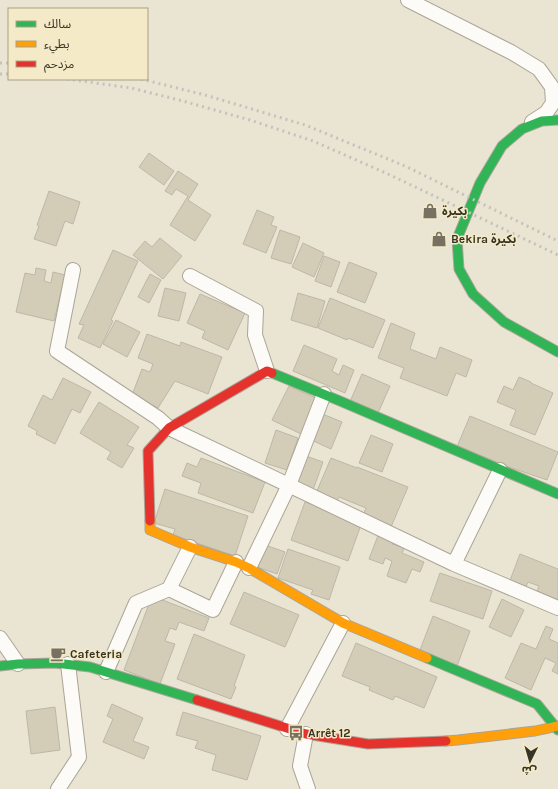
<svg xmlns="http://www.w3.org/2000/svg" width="558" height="789" font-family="Karla,'Noto Sans Arabic',sans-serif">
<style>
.building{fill:#d3cdb7;stroke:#bcb8a9}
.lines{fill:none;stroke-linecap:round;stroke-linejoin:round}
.street-casing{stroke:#aaa597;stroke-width:16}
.fast-casing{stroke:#aaa597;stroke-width:11}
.slow-casing{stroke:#aaa597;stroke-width:11}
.jam-casing{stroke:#aaa597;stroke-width:11}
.street{stroke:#fcfbf8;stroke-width:14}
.fast{stroke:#30b455;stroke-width:9}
.slow{stroke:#ff9f0a;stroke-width:9}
.jam{stroke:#e5322d;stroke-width:9}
.rail{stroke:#c4c2be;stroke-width:3;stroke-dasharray:2 4;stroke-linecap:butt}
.labels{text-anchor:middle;stroke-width:3;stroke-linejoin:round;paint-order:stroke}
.poi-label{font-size:12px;font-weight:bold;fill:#373325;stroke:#f4eac7;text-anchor:start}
</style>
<rect width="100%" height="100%" fill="#eae4d2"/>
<!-- building -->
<path class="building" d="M149,153L174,171L164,185L139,167Z
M178,171L198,184L188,200L211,215L195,241L170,225L188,196L176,189L172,195L165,191Z
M49,191L80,202L73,224L65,221L56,246L34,239L39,226L37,225Z
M257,210L274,217L271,225L277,227L266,253L243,244Z
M280,230L300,237L291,264L271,258Z
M160,238L182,256L163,279L133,255L145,241L152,247Z
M303,243L324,253L314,277L292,267Z
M113,250L138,261L111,320L113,321L100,348L78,338L84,325L79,324Z
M324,256L340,262L331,287L315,281Z
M349,262L377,273L365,303L337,292Z
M36,268L46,270L44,281L51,283L53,272L65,275L54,321L16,312L25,273L35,275Z
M150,274L161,280L149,303L138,297Z
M165,288L186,293L179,321L158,316Z
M298,293L325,301L317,328L291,320Z
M200,294L245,313L228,350L202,338L205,331L187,323Z
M330,298L385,320L373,348L348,338L347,340L318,328Z
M116,320L140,332L127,357L103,344Z
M391,323L415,333L410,349L436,359L440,347L472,360L466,377L456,373L447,396L400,378L404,368L378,358Z
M147,334L180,346L181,342L222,357L208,394L175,381L158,408L132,395L142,369L150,372L153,364L138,358Z
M304,345L337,359L332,371L339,375L343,365L354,370L345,393L293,371Z
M362,374L390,386L378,413L349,404Z
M519,377L531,382V383L553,393L535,435L510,425L516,410L497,402L504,386L513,390Z
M63,378L91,392L80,413L72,409L55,444L36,434L37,431L28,426L43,395L52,400Z
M289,386L318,399L301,434L272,420Z
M99,402L139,427L127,445L134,448L122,468L107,459L111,452L80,433Z
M320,413L342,422L331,449L309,439Z
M470,416L558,452L547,480L456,449Z
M276,430L298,438L287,470L265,463Z
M371,435L393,444L382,472L359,463Z
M303,455L323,462L313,490L293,483Z
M201,458L265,482L253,513L198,493L201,483L182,476L187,463L197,467Z
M331,458L357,468V467L408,487L391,527L363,516L366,508L339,497L337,501L316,493Z
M165,489L248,516L235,556L173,535L175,529L154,523Z
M305,502L362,522L348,561L291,540Z
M379,533L394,539L392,544L404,548L402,553L424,562L420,572L412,569L406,583L387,576L392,561L385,558L383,564L369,559Z
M265,545L285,552L277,574L257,567Z
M288,549L340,567L329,600L311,594L313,590L278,578Z
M520,554L558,569V602L536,594L539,586L528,582L525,589L509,583Z
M440,573L492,591L483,619L430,601Z
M244,592L299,615L285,647L230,624Z
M152,596L209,618L204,631L179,622L176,630L170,628L165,641L175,644L160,684L124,670Z
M502,599L524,610L511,637L489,627Z
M433,616L470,631L457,666L420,650Z
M546,626L553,629L549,639L558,643V674L552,671L556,663L545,658L531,690L505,678L521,643L536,649Z
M194,634L245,655L234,686L236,687L231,699L177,679Z
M356,643L437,677L424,708L395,696L393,700L369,690L370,687L342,676Z
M112,704L143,718L133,741L149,747L144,759L103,742L113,719L107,716Z
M55,707L60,750L31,754L26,711Z
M183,712L261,736L247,780L212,770L216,755L195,748L198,741L176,735Z"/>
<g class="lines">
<!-- street casing -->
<g class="street-casing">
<path id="street" d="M408,0L511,52L539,69L552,87L553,103L546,113L532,122
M73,270L57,351L158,418L169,428L454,564L500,470
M190,276L256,311L255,335L267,371
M190,547L169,589L213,610L236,562
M454,564L558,608
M249,568L289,485L324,394
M0,638L18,664
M106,672L136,603L169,589
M287,729L343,623
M306,734L300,766L308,789
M58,789L79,757L68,664"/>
</g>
<!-- fast casing -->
<g class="fast-casing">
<path id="fast" d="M558,120L542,121L522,129L502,146L480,183L457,239L459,269L473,294L504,322L558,352
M272,373L340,401L558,494
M427,658L537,704L558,730
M0,666L18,664L55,663L90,667L197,700"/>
</g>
<!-- slow casing -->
<g class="slow-casing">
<path id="slow" d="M150,521V530L190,547L236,562L249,568L343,623L427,658
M446,741L458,740L535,731L558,726"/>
</g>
<!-- jam casing -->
<g class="jam-casing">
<path id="jam" d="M150,521L148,451L169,428L267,371L272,373
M197,700L306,734L368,744L446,741"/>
</g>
<!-- street -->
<use href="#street" class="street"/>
<!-- fast -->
<use href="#fast" class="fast"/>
<!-- slow -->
<use href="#slow" class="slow"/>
<!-- jam -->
<use href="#jam" class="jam"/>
<!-- rail -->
<path class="rail" d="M0,63H9
M0,74H9
M67,79L131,88L183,101L250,120L313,141L388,174L558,255
M141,79L205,95L305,125L405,166L558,241"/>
</g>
<!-- icons -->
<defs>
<g id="shop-bare" transform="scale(1.2)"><path d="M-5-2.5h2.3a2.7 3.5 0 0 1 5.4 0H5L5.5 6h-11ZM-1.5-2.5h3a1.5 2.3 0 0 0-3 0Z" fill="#767162" stroke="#f4eac7" stroke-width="2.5" paint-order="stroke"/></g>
<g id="cafe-bare" transform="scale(1.2)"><path d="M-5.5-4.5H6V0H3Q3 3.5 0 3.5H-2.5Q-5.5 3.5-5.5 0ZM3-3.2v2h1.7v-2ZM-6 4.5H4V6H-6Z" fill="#767162" stroke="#f4eac7" stroke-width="2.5" paint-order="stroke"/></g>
<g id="bus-bare" transform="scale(1.2)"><path d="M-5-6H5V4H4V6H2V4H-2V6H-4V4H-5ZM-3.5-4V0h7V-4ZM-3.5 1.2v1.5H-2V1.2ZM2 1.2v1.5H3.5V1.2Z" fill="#767162" stroke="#f4eac7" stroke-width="2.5" paint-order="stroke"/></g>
</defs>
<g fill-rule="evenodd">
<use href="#shop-bare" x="430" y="211"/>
<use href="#shop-bare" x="439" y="239"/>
<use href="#cafe-bare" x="58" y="654"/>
<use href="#bus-bare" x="296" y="733"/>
</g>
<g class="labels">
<!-- poi labels -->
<g class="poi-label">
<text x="442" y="215">بكيرة</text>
<text x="451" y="243">Bekira بكيرة</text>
<text x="70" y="658">Cafeteria</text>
<text x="308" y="737">Arrêt 12</text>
</g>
</g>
<!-- legend -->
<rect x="8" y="8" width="140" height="72" fill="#f4eac7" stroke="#a8a186"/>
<rect x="16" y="21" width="20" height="6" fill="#30b455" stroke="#a8a186"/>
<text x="44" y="28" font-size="12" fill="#373325">سالك</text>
<rect x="16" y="41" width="20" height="6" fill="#ff9f0a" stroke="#a8a186"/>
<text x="44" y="48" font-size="12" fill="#373325">بطيء</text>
<rect x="16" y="61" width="20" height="6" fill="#e5322d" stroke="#a8a186"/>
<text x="44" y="68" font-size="12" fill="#373325">مزدحم</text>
<!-- north arrow -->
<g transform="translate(530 761) rotate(185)" stroke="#f4eac7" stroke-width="3" paint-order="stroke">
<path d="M0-3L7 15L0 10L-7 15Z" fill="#373325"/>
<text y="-6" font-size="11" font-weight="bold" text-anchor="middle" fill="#373325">ش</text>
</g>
</svg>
